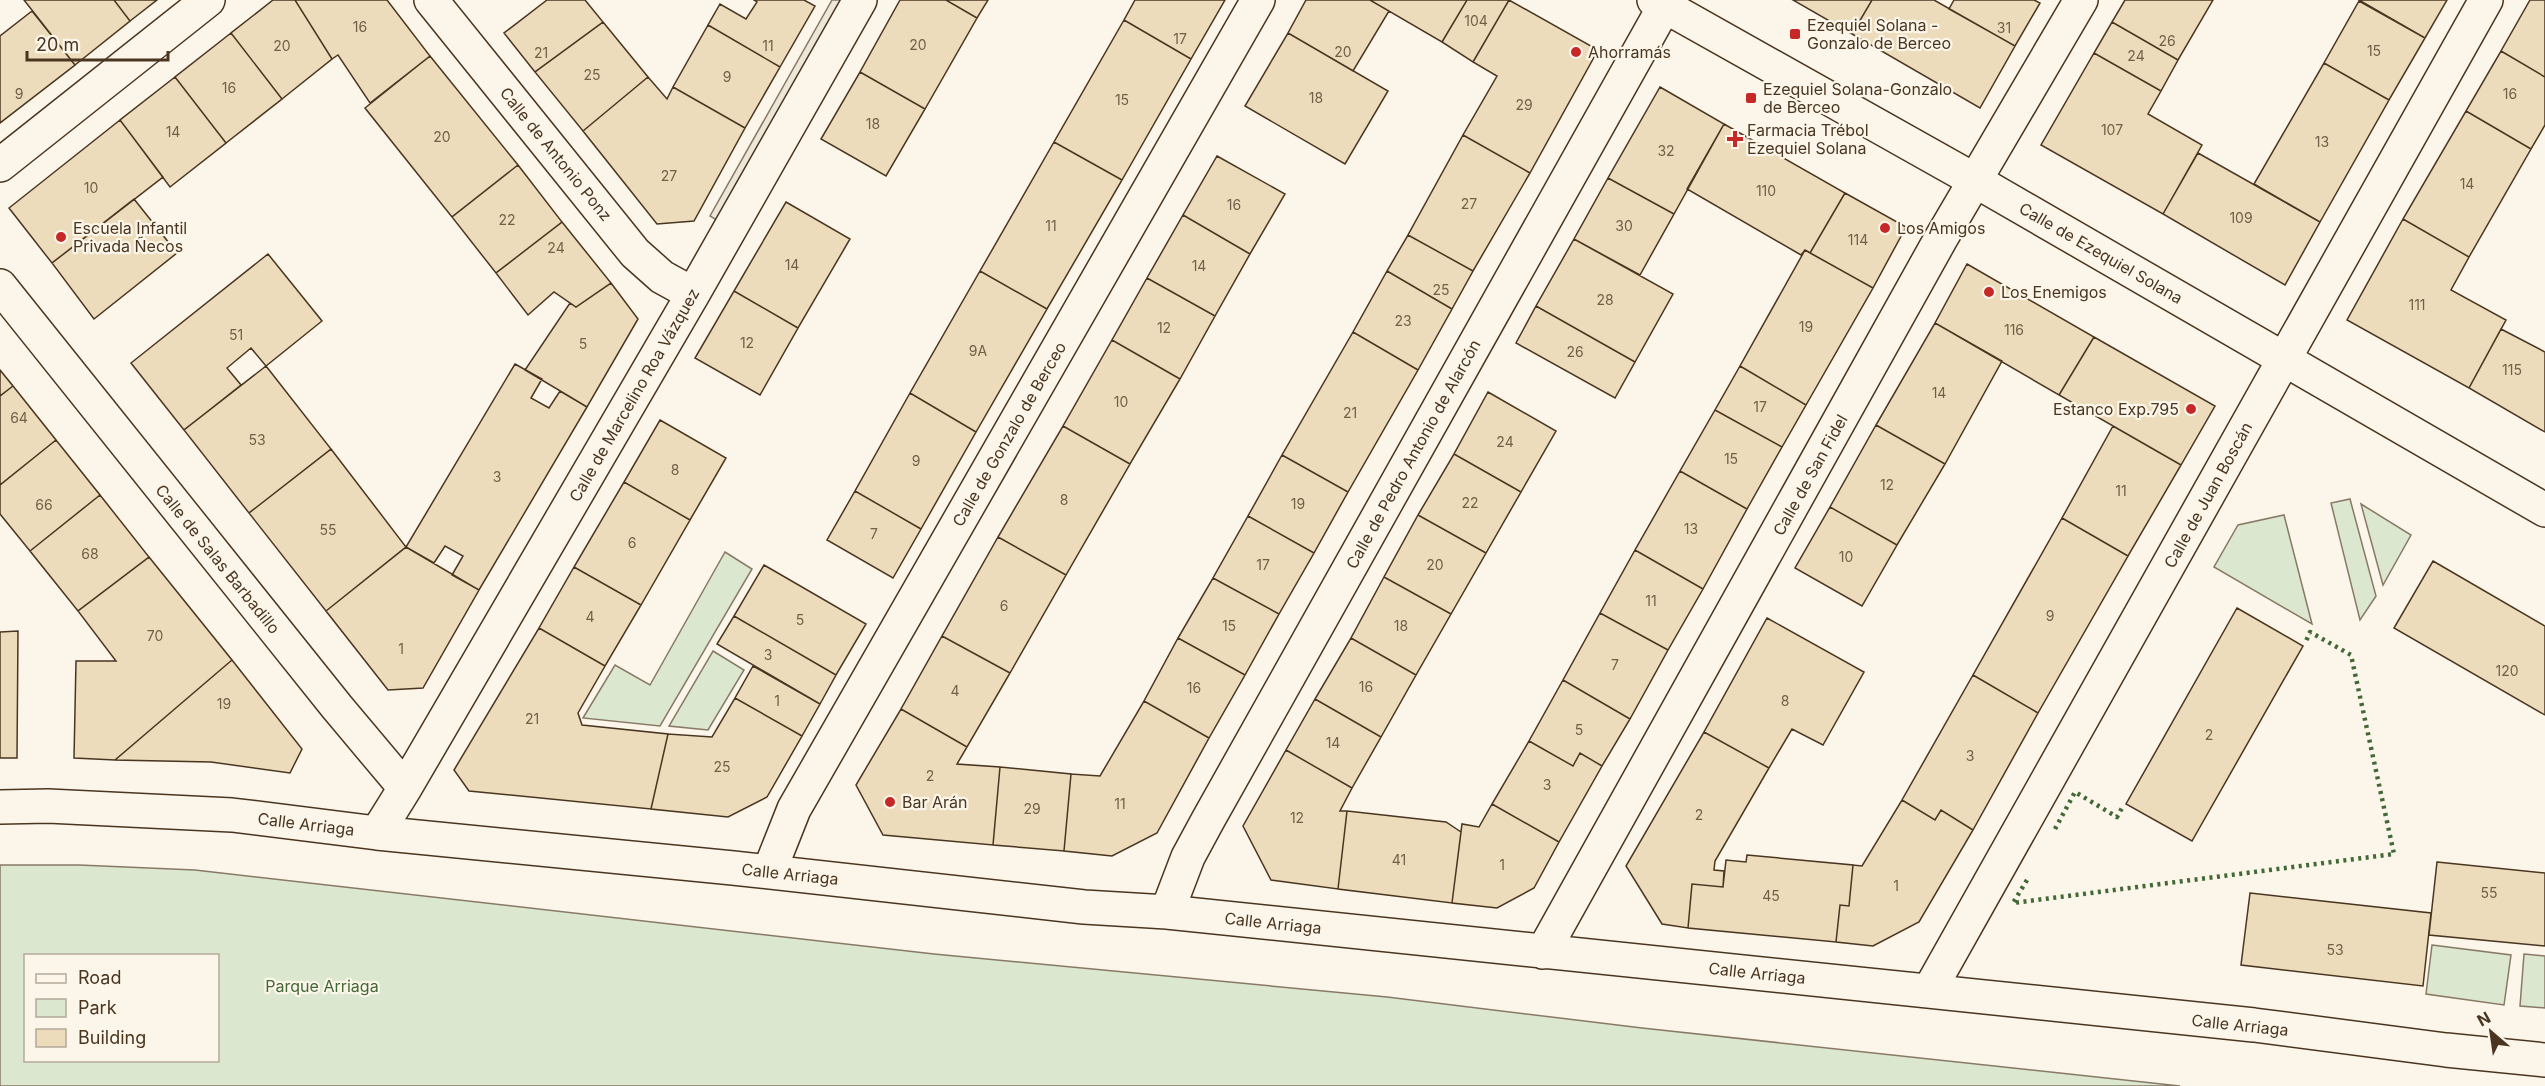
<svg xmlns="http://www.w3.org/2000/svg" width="2545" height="1086" font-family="Inter,sans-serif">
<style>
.green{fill:#dce7d0;stroke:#887966;stroke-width:1.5;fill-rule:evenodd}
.parking{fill:#ede7d9;stroke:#887966;stroke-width:1.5}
.building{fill:#ecdcbc;stroke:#4a3520;stroke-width:1.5}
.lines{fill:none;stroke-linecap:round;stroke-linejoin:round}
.minor-casing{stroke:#4a3520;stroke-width:36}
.minor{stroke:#fbf6e9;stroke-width:33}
.hedge{stroke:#436837;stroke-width:4.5;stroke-dasharray:3 4.5;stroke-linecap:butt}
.poi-dot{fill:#c62828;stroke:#fbf6e9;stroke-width:2}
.labels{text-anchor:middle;stroke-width:4.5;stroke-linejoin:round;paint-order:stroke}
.number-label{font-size:14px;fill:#725f47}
.poi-label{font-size:16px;fill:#4a3520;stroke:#fbf6e9;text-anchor:start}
.street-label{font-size:16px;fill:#4a3520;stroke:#fbf6e9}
.park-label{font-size:16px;fill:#436837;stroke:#fbf6e9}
</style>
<rect width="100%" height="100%" fill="#fbf6e9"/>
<!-- green -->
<path class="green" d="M2350,499L2376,596L2360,620L2331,503Z
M2361,504L2411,535L2383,585Z
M2284,515L2312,624L2214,567L2238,525Z
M725,552L752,569L660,726L583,718L615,665L650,685Z
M713,651L744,670L708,730L669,726Z
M0,865H79L195,870L934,954L1387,997L1642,1028L2180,1086H0ZM26,956H218V1060H26Z
M2432,945L2511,955L2504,1005L2426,994Z
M2524,954L2545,956V1008L2520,1006Z"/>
<!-- parking -->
<path class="parking" d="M832,0H847L720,222L710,216Z"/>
<!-- building -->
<path class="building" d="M24,0H114L130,21L75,65Z
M114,0H157L130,21Z
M273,0H295L332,59L282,99L231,33Z
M295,0H387L430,56L370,103L338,55L332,59Z
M547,0H585L603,22L535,72L504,33Z
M754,0H804L815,6L780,67L708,25L720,4L746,19L757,2Z
M900,0H946L977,18L925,109L860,72Z
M946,0H988L977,18Z
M1135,0H1225L1191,59L1124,20Z
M1306,0H1370L1389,11L1353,71L1288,33Z
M1370,0H1467L1442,42Z
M1467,0H1509L1473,62L1442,42Z
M1509,0L1598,50L1530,173L1463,135L1497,76L1473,62Z
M1793,0H1872L1852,34Z
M1872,0H1934L2015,46L1980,108L1852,34Z
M1954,0H2034L2040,3L2015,46L1949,9Z
M2125,0H2213L2178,60L2112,22Z
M2359,0H2447L2425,38Z
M2530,0H2545V77L2501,51Z
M2359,1L2425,38L2389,100L2324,63Z
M32,11L75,65L0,123V36Z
M1124,20L1191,59L1122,180L1054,142Z
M603,22L648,77L583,131L535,72Z
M2112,22L2178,60L2161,91L2094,53Z
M708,25L780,67L745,128L673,87Z
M231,33L282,99L226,143L175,77Z
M1288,33L1388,91L1345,164L1245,106Z
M2501,51L2545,77V125L2531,149L2466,111Z
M2094,53L2161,91L2148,114L2202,145L2163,214L2041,145Z
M430,56L518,165L452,217L365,108Z
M2324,63L2389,100L2320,222L2254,184Z
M860,72L925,109L886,176L821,139Z
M175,77L226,143L170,187L120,120Z
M648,77L667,99L673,87L745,128L694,221L657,224L583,131Z
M1660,87L1724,124L1674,214L1608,178Z
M2466,111L2531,149L2469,257L2403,219Z
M120,120L163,177L52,263L9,208Z
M1724,124L1845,193L1810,253L1805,250L1801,255L1687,189Z
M1463,135L1530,173L1473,271L1408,235Z
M1054,142L1122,180L1047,309L980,271Z
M2198,153L2320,222L2285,285L2163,214Z
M1217,156L1285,194L1250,254L1183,215Z
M518,165L562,222L496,273L452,217Z
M1608,178L1674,214L1640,275L1574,239Z
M1845,193L1906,227L1873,288L1810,253Z
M134,199L177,253L94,319L52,263Z
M786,202L850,239L798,328L734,291Z
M1183,215L1250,254L1215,316L1147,278Z
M2403,219L2469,257L2451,290L2506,320L2469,388L2347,320Z
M562,222L611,283L576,307L554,292L528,315L496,273Z
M1408,235L1473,271L1452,309L1387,271Z
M1574,239L1673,294L1635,362L1536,306Z
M1805,250L1873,288L1806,405L1740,366Z
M268,254L322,321L266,366L251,348L227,368L241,385L184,430L131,363Z
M1967,264L2094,337L2059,395L1935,323Z
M980,271L1047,309L976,432L910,393Z
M1387,271L1452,309L1418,370L1353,332Z
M1147,278L1215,316L1180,379L1112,340Z
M611,283L638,319L587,407L525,370L570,303L576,307Z
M734,291L798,328L760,395L695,358Z
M1536,306L1635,362L1615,398L1516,343Z
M1935,323L2002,361L1945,464L1876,425Z
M2501,329L2545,352V432L2469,388Z
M1353,332L1418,370L1348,492L1282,455Z
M2094,337L2215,406L2181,465L2059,395Z
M1112,340L1180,379L1130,464L1063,426Z
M515,364L542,379L531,398L549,408L560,391L587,407L479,590L452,575L463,556L445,546L434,563L406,547Z
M266,366L331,449L249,513L184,430Z
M1740,366L1806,405L1782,447L1715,410Z
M0,370L13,386L0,396Z
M13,386L56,440L0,485V396Z
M1488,392L1556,431L1521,492L1454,454Z
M910,393L976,432L921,529L855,491Z
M1715,410L1782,447L1747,509L1680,471Z
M660,420L726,458L690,520L624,482Z
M1876,425L1945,464L1897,545L1830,507Z
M1063,426L1130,464L1066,575L998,537Z
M2113,426L2181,465L2128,556L2062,518Z
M56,440L100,495L30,551L0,514V485Z
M331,449L406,547L326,611L249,513Z
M1454,454L1521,492L1486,553L1418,515Z
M1282,455L1348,492L1314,553L1248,516Z
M1680,471L1747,509L1703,589L1635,550Z
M624,482L690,520L641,605L574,567Z
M855,491L921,529L893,578L827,540Z
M100,495L149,557L78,611L30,551Z
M1830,507L1897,545L1862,606L1795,568Z
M1418,515L1486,553L1451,614L1384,577Z
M1248,516L1314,553L1279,614L1213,578Z
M2062,518L2128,556L2038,713L1973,675Z
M998,537L1066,575L1010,673L942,636Z
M406,547L479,590L423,688L388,690L326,611Z
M1635,550L1703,589L1668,650L1600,613Z
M149,557L232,660L115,760L74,758L76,661H116L78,611Z
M2433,561L2545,626V715L2394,628Z
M764,565L866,624L836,675L734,616Z
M574,567L641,605L605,666L539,628Z
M1384,577L1451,614L1416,675L1351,638Z
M1213,578L1279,614L1245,675L1178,638Z
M2237,608L2303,646L2192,841L2126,804Z
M1600,613L1668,650L1630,719L1563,680Z
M734,616L836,675L820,704L717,644Z
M1767,618L1864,672L1823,745L1792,729L1769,768L1704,732Z
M539,628L605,666L578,713L582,725L668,734L651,809L469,791L454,770Z
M18,631L17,758H0V632Z
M942,636L1010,673L967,747L901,709Z
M1178,638L1245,675L1209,738L1144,701Z
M1351,638L1416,675L1381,737L1315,699Z
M232,660L302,749L290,773L211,762L115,760Z
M753,666L820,704L802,736L735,698Z
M1973,675L2038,713L1973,830L1941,810L1935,820L1902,800Z
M1563,680L1630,719L1602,766L1580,753L1573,766L1529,741Z
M735,698L802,736L767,797L728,817L651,809L668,734L712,737Z
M1315,699L1381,737L1352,788L1286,750Z
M1144,701L1209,738L1157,833L1112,856L1064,851L1071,774L1100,776Z
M901,709L967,747L957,764L1000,767L993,845L883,835L856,785Z
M1704,732L1769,768L1715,861L1714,870L1724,871L1723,887L1692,884L1688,928L1662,924L1626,866Z
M1529,741L1573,766L1580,753L1602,766L1559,842L1492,804Z
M1286,750L1352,788L1340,811H1347L1338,889L1271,880L1243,826Z
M1000,767L1071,774L1064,851L993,845Z
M1902,800L1935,820L1941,810L1973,830L1919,922L1873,946L1836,942L1840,905L1849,906L1853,865L1862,866Z
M1492,804L1559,842L1534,888L1497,908L1452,903L1462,824L1479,827Z
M1347,811L1446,822L1461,832L1452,903L1338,889Z
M1747,855L1853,865L1849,906L1840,905L1836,942L1688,928L1692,884L1723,887L1726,860L1746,862Z
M2437,862L2545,873V946L2429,935Z
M2250,893L2431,913L2423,986L2241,965Z"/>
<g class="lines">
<!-- minor casing -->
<g class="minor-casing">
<path id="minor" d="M431,0L635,253L662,277L693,294
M1654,0L1976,181L2545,510
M0,165L208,0
M0,286L337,707L405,788L377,833
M405,788L693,294L860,0
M0,807L48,806L232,815L377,833L733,868L1084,907L1167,912L2254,1025L2446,1050L2545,1060
M769,872L794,809L1258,0
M1167,912L1188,857L1208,820L1668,0
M1543,952L1940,240L2081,0
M1929,991L2486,0"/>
</g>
<!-- minor -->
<use href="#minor" class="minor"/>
<!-- hedge -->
<path class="hedge" d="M2055,829L2075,792L2117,817L2122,808
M2027,880L2013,903L2394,854L2351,655L2310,632L2306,641"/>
</g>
<!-- markers -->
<g class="poi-dot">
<rect x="1789" y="28" width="12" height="12" rx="3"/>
<circle cx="1576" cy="52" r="6"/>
<rect x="1745" y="92" width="12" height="12" rx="3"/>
<path d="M1732 130h6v6h6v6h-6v6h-6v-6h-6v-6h6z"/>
<circle cx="1885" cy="228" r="6"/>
<circle cx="61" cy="237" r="6"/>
<circle cx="1989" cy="292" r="6"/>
<circle cx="2191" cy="409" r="6"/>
<circle cx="890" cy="802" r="6"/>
</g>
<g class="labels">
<!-- number labels -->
<g class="number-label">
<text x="1476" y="26">104</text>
<text x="360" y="32">16</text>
<text x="2004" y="33">31</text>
<text x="1180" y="44">17</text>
<text x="2167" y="46">26</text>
<text x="918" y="50">20</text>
<text x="282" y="51">20</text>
<text x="768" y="51">11</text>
<text x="2374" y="56">15</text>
<text x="1343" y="57">20</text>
<text x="541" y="58">21</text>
<text x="2136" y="61">24</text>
<text x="592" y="80">25</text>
<text x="727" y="82">9</text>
<text x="229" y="93">16</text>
<text x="19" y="99">9</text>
<text x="2510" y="99">16</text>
<text x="1316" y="103">18</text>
<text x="1122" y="105">15</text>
<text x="1524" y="110">29</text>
<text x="873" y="129">18</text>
<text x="2112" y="135">107</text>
<text x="173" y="137">14</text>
<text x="442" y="142">20</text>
<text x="2322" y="147">13</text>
<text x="1666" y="156">32</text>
<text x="669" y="181">27</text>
<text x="2467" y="189">14</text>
<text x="91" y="193">10</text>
<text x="1766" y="196">110</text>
<text x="1469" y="209">27</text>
<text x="1234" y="210">16</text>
<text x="2241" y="223">109</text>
<text x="507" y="225">22</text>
<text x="1051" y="231">11</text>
<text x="1624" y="231">30</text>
<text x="1858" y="245">114</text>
<text x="556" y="253">24</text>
<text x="792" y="270">14</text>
<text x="1199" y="271">14</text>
<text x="1441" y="295">25</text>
<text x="1605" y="305">28</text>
<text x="2417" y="310">111</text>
<text x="1403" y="326">23</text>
<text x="1806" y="332">19</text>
<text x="1164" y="333">12</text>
<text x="2014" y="335">116</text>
<text x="236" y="340">51</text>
<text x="747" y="348">12</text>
<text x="583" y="349">5</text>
<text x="978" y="356">9A</text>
<text x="1575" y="357">26</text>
<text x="2512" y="375">115</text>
<text x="1939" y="398">14</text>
<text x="1121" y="407">10</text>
<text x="1760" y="412">17</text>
<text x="1350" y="418">21</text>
<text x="19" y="423">64</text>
<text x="257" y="445">53</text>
<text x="1505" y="447">24</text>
<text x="1731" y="464">15</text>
<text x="916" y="466">9</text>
<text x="675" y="475">8</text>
<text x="497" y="482">3</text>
<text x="1887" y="490">12</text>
<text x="2121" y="496">11</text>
<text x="1064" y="505">8</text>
<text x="1470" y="508">22</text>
<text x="1298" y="509">19</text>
<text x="44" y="510">66</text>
<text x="1691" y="534">13</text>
<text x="328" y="535">55</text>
<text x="874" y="539">7</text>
<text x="632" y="548">6</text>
<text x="90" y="559">68</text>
<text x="1846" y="562">10</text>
<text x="1263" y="570">17</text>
<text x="1435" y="570">20</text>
<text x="1651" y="606">11</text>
<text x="1004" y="611">6</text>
<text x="2050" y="621">9</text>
<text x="590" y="622">4</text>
<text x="800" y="625">5</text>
<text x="1229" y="631">15</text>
<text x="1401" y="631">18</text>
<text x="155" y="641">70</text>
<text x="401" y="654">1</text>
<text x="768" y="660">3</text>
<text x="1615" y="670">7</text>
<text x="2507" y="676">120</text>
<text x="1366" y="692">16</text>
<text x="1194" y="693">16</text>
<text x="955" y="696">4</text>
<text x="777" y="706">1</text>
<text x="1785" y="706">8</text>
<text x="224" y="709">19</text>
<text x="532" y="724">21</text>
<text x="1579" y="735">5</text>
<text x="2209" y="740">2</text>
<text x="1333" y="748">14</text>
<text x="1970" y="761">3</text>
<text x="722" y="772">25</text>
<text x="930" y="781">2</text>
<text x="1547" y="790">3</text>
<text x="1120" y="809">11</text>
<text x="1032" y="814">29</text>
<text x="1699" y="820">2</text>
<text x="1297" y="823">12</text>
<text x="1399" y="865">41</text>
<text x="1502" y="870">1</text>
<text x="1896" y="891">1</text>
<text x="2489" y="898">55</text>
<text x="1771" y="901">45</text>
<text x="2335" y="955">53</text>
</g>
<!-- poi labels -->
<g class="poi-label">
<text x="1807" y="31">Ezequiel Solana -<tspan x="1807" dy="18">Gonzalo de Berceo</tspan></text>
<text x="1588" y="58">Ahorramás</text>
<text x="1763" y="95">Ezequiel Solana-Gonzalo<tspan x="1763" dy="18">de Berceo</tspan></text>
<text x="1747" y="136">Farmacia Trébol<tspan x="1747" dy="18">Ezequiel Solana</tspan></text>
<text x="73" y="234">Escuela Infantil<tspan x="73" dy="18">Privada Ñecos</tspan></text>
<text x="1897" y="234">Los Amigos</text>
<text x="2001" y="298">Los Enemigos</text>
<text x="2179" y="415" text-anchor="end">Estanco Exp.795</text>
<text x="902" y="808">Bar Arán</text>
</g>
<!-- street labels -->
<g class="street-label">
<text transform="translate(556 154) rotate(51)" y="6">Calle de Antonio Ponz</text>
<text transform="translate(2101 253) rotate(30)" y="6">Calle de Ezequiel Solana</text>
<text transform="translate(634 395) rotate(-60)" y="6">Calle de Marcelino Roa Vázquez</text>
<text transform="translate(1009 434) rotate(-60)" y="6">Calle de Gonzalo de Berceo</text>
<text transform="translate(1413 454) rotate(-61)" y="6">Calle de Pedro Antonio de Alarcón</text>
<text transform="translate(1810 475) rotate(-61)" y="6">Calle de San Fidel</text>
<text transform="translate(2208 495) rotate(-61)" y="6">Calle de Juan Boscán</text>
<text transform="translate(218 559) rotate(51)" y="6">Calle de Salas Barbadillo</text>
<text transform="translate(306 824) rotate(7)" y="6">Calle Arriaga</text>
<text transform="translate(790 874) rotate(6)" y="6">Calle Arriaga</text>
<text transform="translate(1273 923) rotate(6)" y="6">Calle Arriaga</text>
<text transform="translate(1757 973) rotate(6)" y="6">Calle Arriaga</text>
<text transform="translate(2240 1025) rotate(6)" y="6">Calle Arriaga</text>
</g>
<!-- park labels -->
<g class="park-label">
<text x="322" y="992">Parque Arriaga</text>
</g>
</g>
<!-- legend -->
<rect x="24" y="954" width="195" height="108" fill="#fbf6e9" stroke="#b4a999" stroke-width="1.5"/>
<rect x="36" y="974" width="30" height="9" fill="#fbf6e9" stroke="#b4a999" stroke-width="1.5"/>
<text x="78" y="984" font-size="18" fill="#4a3520">Road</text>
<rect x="36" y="999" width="30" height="18" fill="#dce7d0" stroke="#b4a999" stroke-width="1.5"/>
<text x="78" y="1014" font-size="18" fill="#4a3520">Park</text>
<rect x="36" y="1029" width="30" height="18" fill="#ecdcbc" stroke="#b4a999" stroke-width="1.5"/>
<text x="78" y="1044" font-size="18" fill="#4a3520">Building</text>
<!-- north arrow -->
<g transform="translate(2491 1032) rotate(331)" stroke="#fbf6e9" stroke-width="4.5" paint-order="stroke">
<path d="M0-4.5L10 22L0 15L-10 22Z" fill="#4a3520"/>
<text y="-9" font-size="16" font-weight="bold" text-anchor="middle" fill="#4a3520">N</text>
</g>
<!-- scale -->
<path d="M27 51v9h141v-9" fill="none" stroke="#4a3520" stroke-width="3"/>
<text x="36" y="51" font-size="18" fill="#4a3520" stroke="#fbf6e9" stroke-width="4.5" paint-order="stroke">20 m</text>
</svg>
